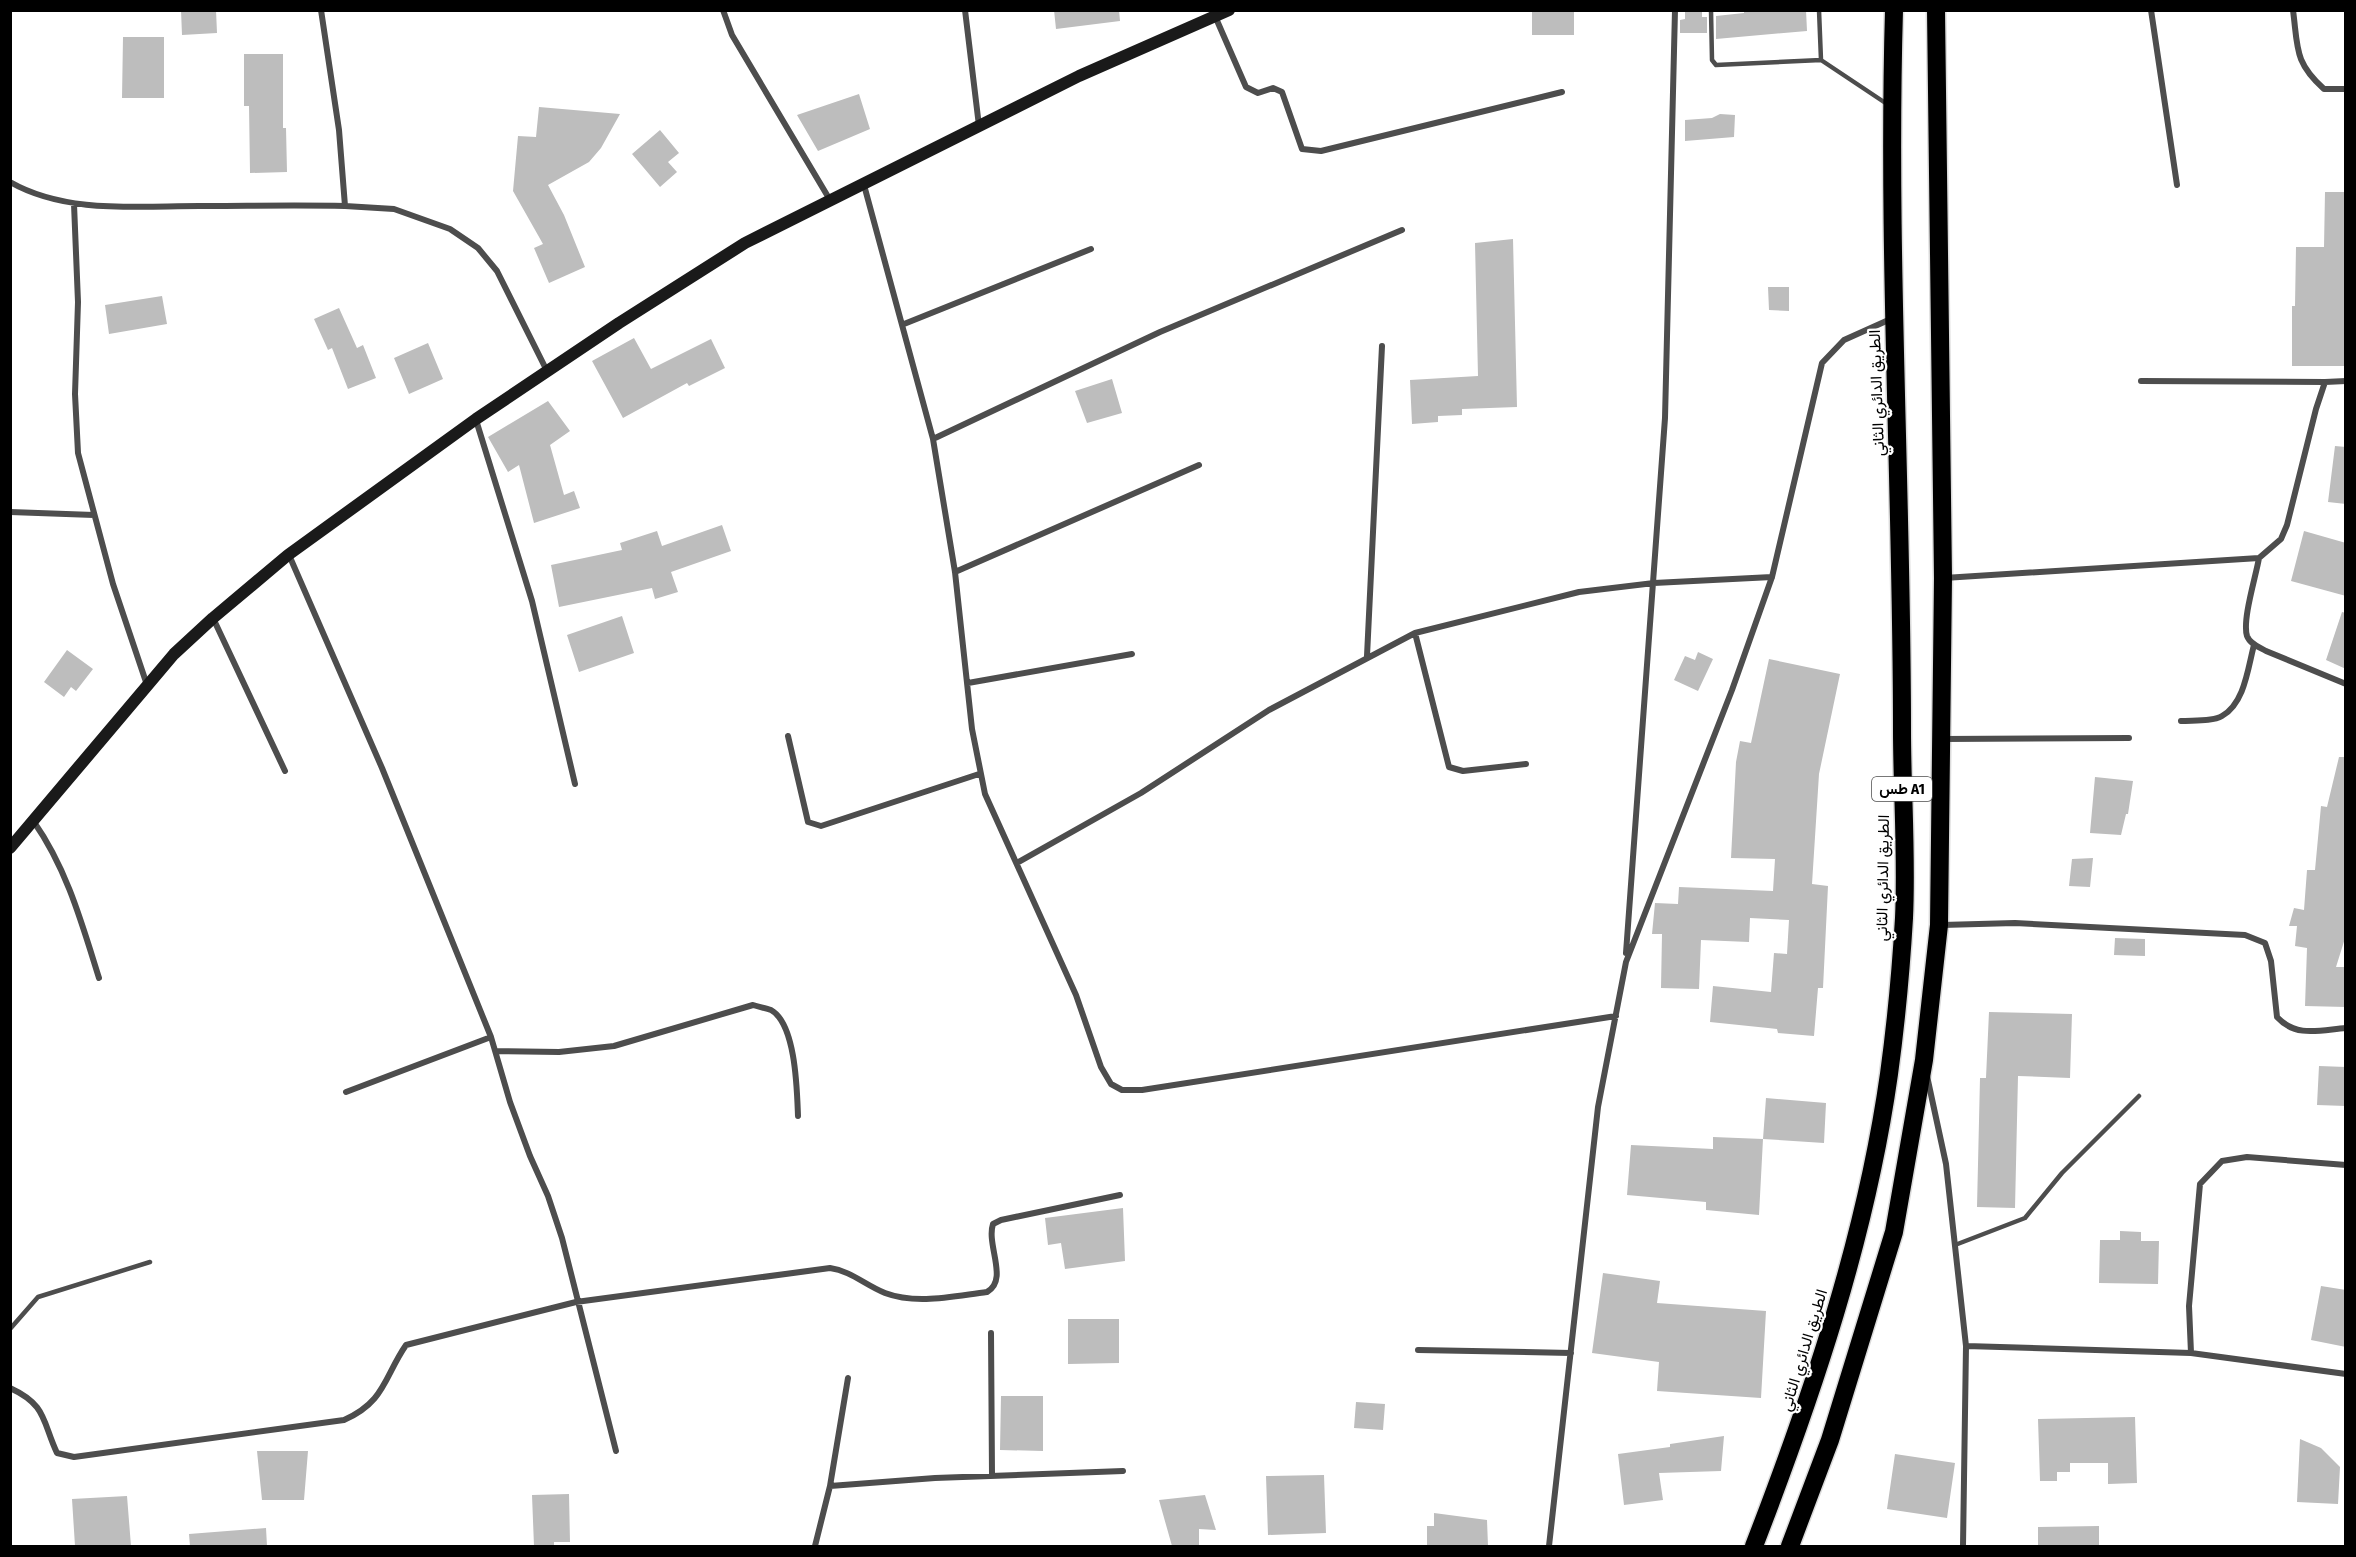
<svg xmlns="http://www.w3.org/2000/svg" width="2356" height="1557" font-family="'Fira Sans Condensed',Vazirmatn,sans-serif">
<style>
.building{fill:#bdbdbd}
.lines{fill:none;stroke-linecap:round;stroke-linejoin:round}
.highway-casing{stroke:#dbdbdb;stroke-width:21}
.lane{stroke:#4d4d4d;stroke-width:4.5}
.street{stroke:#4d4d4d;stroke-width:6}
.secondary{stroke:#1a1a1a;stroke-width:12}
.highway{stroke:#000;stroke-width:18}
.labels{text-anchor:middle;stroke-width:4.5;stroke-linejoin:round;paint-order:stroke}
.shield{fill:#fff;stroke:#4c4c4c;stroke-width:1.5}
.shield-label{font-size:15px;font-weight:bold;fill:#000}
.street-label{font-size:16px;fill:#000;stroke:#fff}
</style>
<rect width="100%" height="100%" fill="#fff"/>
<!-- building -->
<path class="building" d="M181,10H216L217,33L182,35Z
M1054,10H1119L1120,21L1056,29Z
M1532,10H1574V35H1532Z
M1685,10H1702V17H1707V33H1680V20L1685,19Z
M1744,10H1806L1807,31L1716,39V16L1744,13Z
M123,37H164V98H122Z
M244,54H283V128H286L287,172L250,173L249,106H244Z
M859,94L870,129L818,151L797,115Z
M539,107L620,114L601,148L589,162L548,185L564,215L585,267L549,283L534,248L543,244L513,191L518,136L536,137Z
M1720,114L1735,115L1734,137L1685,141V120L1712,118Z
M660,130L679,153L668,162L677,172L660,187L632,154Z
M2325,192H2346V366H2292V306H2295L2296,247H2324Z
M1513,239L1517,407L1462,409V415L1438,416V422L1412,424L1410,380L1478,376L1475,243Z
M1768,287H1789V311L1769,310Z
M162,296L167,324L109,334L105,305Z
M339,308L357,348L363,345L376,378L348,389L332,348L328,350L314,319Z
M634,338L651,369L711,339L725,368L689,386L687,383L623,418L592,361Z
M428,343L443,379L409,394L394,358Z
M1112,379L1122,413L1087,423L1075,391Z
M548,401L570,431L550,445L564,495L574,491L580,508L534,523L519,465L508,472L488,437Z
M2335,446L2346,447V504L2328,502Z
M722,525L731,551L671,572L678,592L655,599L652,588L559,607L551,565L622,550L620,543L657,531L662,546Z
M2304,531L2346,543V596L2291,581Z
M2342,612L2346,613V669L2326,660Z
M622,616L634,653L579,672L567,635Z
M67,650L93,669L76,691L71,687L64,697L44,682Z
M1698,652L1713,659L1698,691L1674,680L1685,656L1695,660Z
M1769,659L1840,674L1819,774L1812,884L1828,886L1823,988H1818L1814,1036L1778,1033L1777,1029L1768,1028L1710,1022L1713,986L1771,992L1774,953L1787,954L1789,920L1750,918L1749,942L1701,940L1699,989L1661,988L1662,934H1652L1655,903L1678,904L1679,887L1773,891L1775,859L1731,858L1736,762L1740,741L1751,743Z
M2339,757H2346V935L2336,967H2346V1007L2305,1006L2307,948L2295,946L2297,926H2289L2294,908L2304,910L2307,870H2315L2321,806L2327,807Z
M2095,777L2133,781L2128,814H2126L2121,835L2090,833Z
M2093,858L2090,887L2069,886L2072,859Z
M2115,938L2145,939V956L2114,955Z
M1989,1012L2072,1014L2070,1078L2018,1076L2015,1208L1977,1207L1980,1078H1986Z
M2319,1066L2346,1067V1106L2317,1105Z
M1766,1098L1826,1103L1824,1143L1763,1139Z
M1713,1137L1763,1139L1759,1215L1706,1210V1202L1627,1195L1631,1145L1713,1149Z
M1123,1208L1125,1261L1065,1269L1061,1243L1048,1245L1045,1218Z
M2120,1231L2141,1232V1241H2159L2158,1284L2099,1283L2100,1240H2120Z
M1603,1273L1660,1281L1657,1303L1766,1311L1761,1398L1657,1391L1659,1362L1592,1353Z
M2321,1286L2346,1290V1347L2311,1340Z
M1068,1319H1119V1363L1068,1364Z
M1001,1396H1043V1451L1000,1450Z
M1356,1402L1385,1404L1383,1430L1354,1428Z
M2135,1417L2137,1483L2108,1484V1463H2070V1472H2057V1481H2040L2038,1419Z
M1724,1436L1721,1471L1659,1473L1663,1500L1624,1505L1618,1454L1670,1447V1444Z
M2300,1439L2321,1448L2340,1467L2338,1504L2297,1502Z
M257,1451H308L304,1500H262Z
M1895,1454L1955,1463L1947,1518L1887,1509Z
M1324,1475L1326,1533L1268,1535L1266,1476Z
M569,1494L570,1542H554V1546H534L532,1495Z
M1205,1495L1216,1530L1199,1529V1546H1172L1159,1500Z
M127,1496L131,1546H75L72,1499Z
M1434,1513L1487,1520L1488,1546H1427V1526H1434Z
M2099,1526V1546H2038V1527Z
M266,1528L267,1546H190L189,1534Z"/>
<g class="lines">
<!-- highway casing -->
<g class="highway-casing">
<path id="highway" d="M1754,1546C1813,1393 1866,1237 1889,1074C1896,1023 1901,969 1904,918C1907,856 1902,792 1902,730C1902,490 1887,250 1894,10
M1790,1546L1830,1440L1894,1232L1924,1060L1939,925L1943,578L1936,10"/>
</g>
<!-- lane -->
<path class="lane" d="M1711,10L1712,60L1716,65L1821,60
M1819,10L1821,60L1887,104
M1955,1245L2025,1218L2062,1173L2139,1096
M10,1329L38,1297L150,1262"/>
<!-- street -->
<path class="street" d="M321,10L339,130L345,206L394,209L450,229L478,248L497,271L547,371
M723,10L732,35L830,200
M965,10L979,126
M2151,10L2177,185
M2293,10C2298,48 2294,62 2324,89H2346
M1215,16L1246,87L1258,93L1273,88L1282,92L1302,149L1321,151L1562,92
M10,182C66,214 137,206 199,206C247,206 296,205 345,206
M864,185L933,439L955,572L972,729L985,794L1076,995L1101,1067L1111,1084L1122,1090H1142L1616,1016
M74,204L78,302L75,394L78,453L113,584L147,685
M904,324L1091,249
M2141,381L2325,382
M476,420L532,601L575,784
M933,439L1160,332L1402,230
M10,512L94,515
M289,555L382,768L491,1037L510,1102L530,1156L548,1196L562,1238L616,1451
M2259,558C2256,576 2242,620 2247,636C2250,644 2259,647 2266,651L2346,684
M955,572L1199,465
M1944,578L2259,558L2281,539L2287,525L2316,409L2325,382L2346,381
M213,618L285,771
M1415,633L1449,767L1463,771L1526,764
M1367,656L1382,346
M968,683L1132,654
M2181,721C2192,720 2212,722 2222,716C2245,703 2248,667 2254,645
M788,736L808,822L821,826L979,774
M1943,739L2129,738
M34,822C67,869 82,924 99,978
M1017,863L1141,793L1269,710L1415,633L1579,592L1654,583L1772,577
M1942,925L2015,923L2245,935L2265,943L2271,961L2277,1017C2296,1038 2320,1030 2346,1028
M1626,953L1665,418L1675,10
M496,1051L559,1052L614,1046L753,1005C759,1007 766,1008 771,1010C796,1024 797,1091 798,1116
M1927,1076L1946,1164L1966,1346L1963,1546
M346,1092L491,1037
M991,1333L992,1475
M1966,1346L2191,1353L2346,1374
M1418,1350L1571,1353
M2191,1353L2189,1306L2200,1184L2222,1161L2247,1157L2346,1165
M10,1388C47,1405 42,1421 57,1453L74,1457L344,1420C385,1402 384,1377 406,1345L576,1302L830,1268C851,1271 865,1285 885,1293C917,1305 954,1296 987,1292C1009,1280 986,1245 993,1224L1001,1220L1120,1195
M830,1486L935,1478L1123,1471
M815,1546L830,1486L848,1378
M1549,1546L1598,1107L1626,962L1732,690L1772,577L1822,363L1844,340L1893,318"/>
<!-- secondary -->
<path class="secondary" d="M10,848L174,654L213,618L288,555L476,419L619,323L745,243L1079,76L1229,10"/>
<!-- highway -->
<use href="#highway" class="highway"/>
</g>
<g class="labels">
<!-- shield labels -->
<rect class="shield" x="1872" y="777" width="60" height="24" rx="4.5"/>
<g class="shield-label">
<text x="1902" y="794">طس A1</text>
</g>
<!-- street labels -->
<g class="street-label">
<text transform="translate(1876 393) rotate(-92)" y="6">الطريق الدائري الثاني</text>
<text transform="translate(1882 878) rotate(-89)" y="6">الطريق الدائري الثاني</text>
<text transform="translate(1803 1350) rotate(-73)" y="6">الطريق الدائري الثاني</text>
</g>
</g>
<!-- border -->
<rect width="2356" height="1557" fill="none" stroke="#000000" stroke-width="24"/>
</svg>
